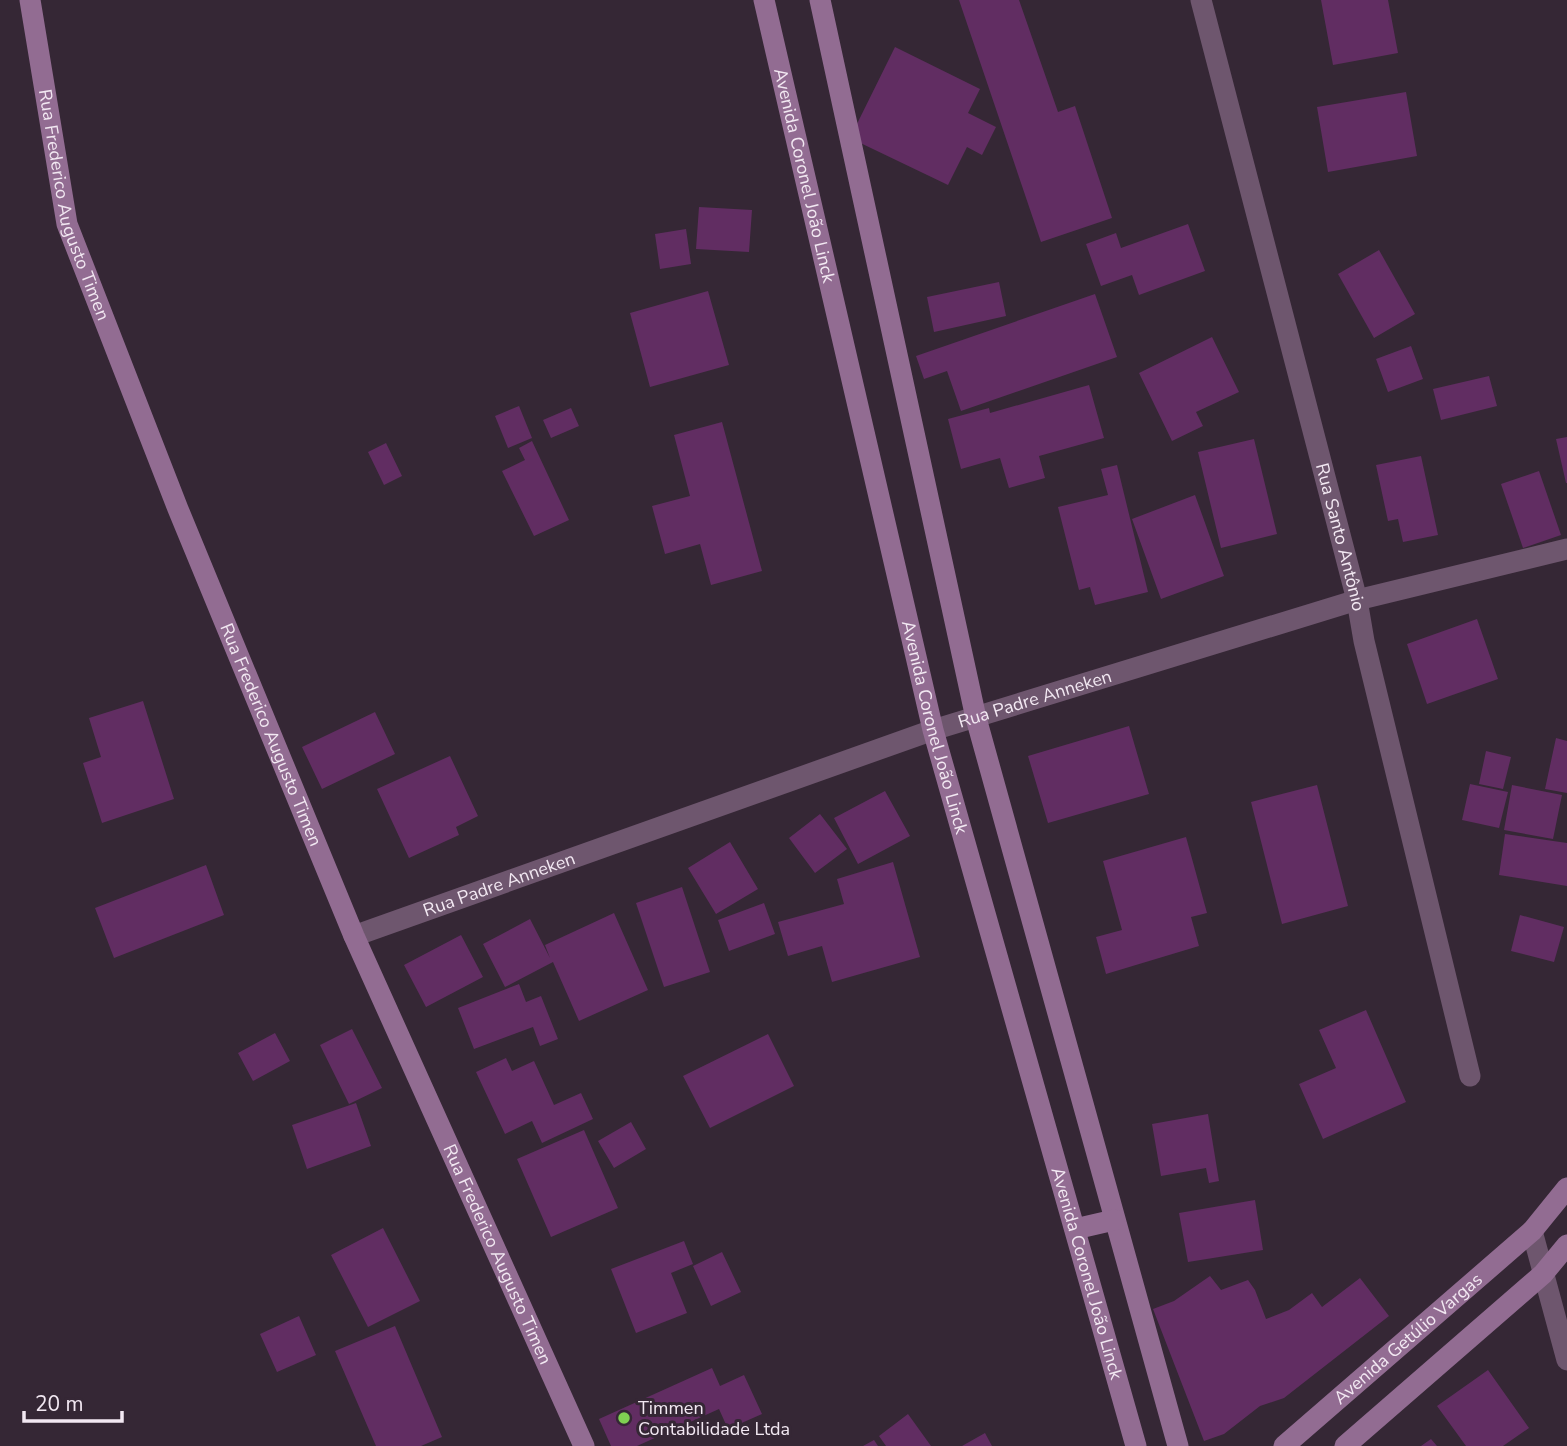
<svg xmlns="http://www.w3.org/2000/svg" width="1567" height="1446" font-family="'Nunito Sans',sans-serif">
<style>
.building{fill:#612d62}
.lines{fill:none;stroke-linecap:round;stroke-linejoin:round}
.street{stroke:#6e566e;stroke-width:21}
.secondary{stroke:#926c92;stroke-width:21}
.poi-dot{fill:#7fd052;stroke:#352735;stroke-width:2.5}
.labels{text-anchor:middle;stroke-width:6;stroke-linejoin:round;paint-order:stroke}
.street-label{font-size:18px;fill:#f2e8f2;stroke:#352735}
.poi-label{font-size:18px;fill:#f2e8f2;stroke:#352735;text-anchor:start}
</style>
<rect width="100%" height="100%" fill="#352735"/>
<!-- building -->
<path class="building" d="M959,0H1019L1058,112L1075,106L1112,218L1041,242Z
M1321,0H1388L1398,53L1333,65Z
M895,47L980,89L968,113L996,127L982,155L967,147L948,185L850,138Z
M1406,92L1417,156L1328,172L1317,107Z
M699,207L752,210L749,252L696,249Z
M1188,224L1205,271L1139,295L1132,275L1101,286L1086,244L1116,233L1121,248Z
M686,229L691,264L660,269L655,234Z
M1379,250L1415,314L1374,338L1338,274Z
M999,282L1006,316L934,332L927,297Z
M708,291L729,365L650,387L630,313Z
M1095,294L1117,357L961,411L947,371L924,379L916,356Z
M1212,337L1239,392L1196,412L1203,426L1172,441L1139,373Z
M1411,346L1423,379L1388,392L1376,359Z
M1489,376L1497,406L1441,420L1433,389Z
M1089,385L1104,438L1039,456L1045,478L1009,488L1000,458L961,469L948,419L989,408L990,413Z
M519,406L532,438L508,448L495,416Z
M571,408L579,426L551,438L543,420Z
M722,422L762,571L711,585L700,544L665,554L652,506L690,496L674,435Z
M1567,437V483H1566L1556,439Z
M1254,439L1277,534L1221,548L1198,452Z
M532,441L569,520L534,536L502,471L525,460L519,448Z
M386,443L402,476L384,485L368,452Z
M1421,456L1438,535L1403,542L1398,519L1388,521L1376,465Z
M1117,465L1148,592L1095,605L1090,587L1079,590L1058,507L1108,495L1101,469Z
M1539,471L1561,535L1523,548L1501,484Z
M1195,495L1224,576L1161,599L1132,519Z
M1477,619L1498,679L1427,704L1407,644Z
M143,701L174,799L102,823L83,763L101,757L89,718Z
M375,712L395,754L322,789L302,747Z
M1129,726L1149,794L1048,823L1028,756Z
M1556,738L1567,741V793L1545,789Z
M1486,751L1511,757L1503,789L1479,784Z
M450,756L478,816L456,827L459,835L409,858L377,789Z
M1470,784L1508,792L1499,828L1462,820Z
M1317,785L1348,906L1282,924L1251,802Z
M1512,785L1562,795L1553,839L1504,830Z
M885,791L910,836L858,864L834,818Z
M820,814L847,849L815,873L789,838Z
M1505,834L1567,843V886L1499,875Z
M1186,837L1207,913L1191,917L1199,946L1106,974L1096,937L1122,930L1103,861Z
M730,842L758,889L716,914L688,868Z
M893,862L920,957L832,982L822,946L788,956L778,922L844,904L837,879Z
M206,865L224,915L114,958L95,908Z
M682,887L710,972L664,987L636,903Z
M764,903L775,934L729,951L718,920Z
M614,913L648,990L579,1021L553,962L505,987L483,944L530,919L550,958L545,945Z
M1520,915L1564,927L1554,962L1511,951Z
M461,935L483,977L426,1007L404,965Z
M519,984L526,1002L541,996L558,1039L540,1046L533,1027L474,1049L458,1008Z
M1366,1010L1406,1102L1323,1139L1299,1084L1336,1068L1319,1030Z
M352,1029L382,1088L349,1104L320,1045Z
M275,1033L290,1061L253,1081L238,1053Z
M768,1034L794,1086L710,1128L683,1076Z
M506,1058L512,1071L534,1061L554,1105L581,1093L593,1119L542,1143L532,1121L505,1134L476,1072Z
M356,1103L371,1146L307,1169L292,1125Z
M1208,1114L1219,1181L1209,1183L1206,1168L1161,1176L1152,1124Z
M631,1122L646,1149L614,1168L598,1141Z
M584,1130L618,1208L551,1237L517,1159Z
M1255,1200L1263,1250L1188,1262L1179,1213Z
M383,1228L420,1301L368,1327L331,1255Z
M684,1241L693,1264L671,1273L687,1313L636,1333L611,1269Z
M722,1252L741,1292L711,1306L693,1266Z
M1210,1276L1221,1290L1248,1280L1255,1290L1266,1319L1289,1310L1312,1293L1322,1307L1360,1278L1389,1316L1284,1398L1260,1406L1224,1434L1204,1441L1153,1309L1174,1301Z
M299,1316L316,1355L277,1372L260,1334Z
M395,1326L442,1437L421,1446H376L335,1351Z
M712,1368L720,1386L744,1375L762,1414L728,1429L719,1409L637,1446H611L599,1419Z
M1488,1370L1529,1428L1503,1446H1466L1437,1406Z
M908,1414L931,1446H886L879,1436Z
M985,1433L992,1446H962Z
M1431,1439L1437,1446H1421Z
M874,1440L878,1446H863Z"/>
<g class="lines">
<!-- street -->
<g class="street">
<path id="s1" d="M1201,0L1357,600L1364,641L1470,1076"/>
<path id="s2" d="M354,936L933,730L1357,600L1567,549"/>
<path d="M1532,1231L1567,1360"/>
</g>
<!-- secondary -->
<g class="secondary">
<path id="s3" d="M30,0L67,224L178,509L354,936L584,1446"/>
<path id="s4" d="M764,0L933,730L1136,1446"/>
<path d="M820,0L976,718L1178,1446"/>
<path d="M1075,1229L1114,1220"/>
<path id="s5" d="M1284,1446L1532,1231L1567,1188"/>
<path d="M1345,1446L1543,1274L1567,1245"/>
</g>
</g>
<!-- markers -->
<circle class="poi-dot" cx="624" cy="1418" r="7"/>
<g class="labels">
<!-- street labels -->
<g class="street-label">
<text dy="6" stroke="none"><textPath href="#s4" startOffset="180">Avenida Coronel João Linck</textPath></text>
<text dy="6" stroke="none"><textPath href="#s3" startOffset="210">Rua Frederico Augusto Timen</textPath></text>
<text dy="6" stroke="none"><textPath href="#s1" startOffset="555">Rua Santo Antônio</textPath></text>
<text dy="6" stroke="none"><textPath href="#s2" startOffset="721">Rua Padre Anneken</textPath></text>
<text dy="6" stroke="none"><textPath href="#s4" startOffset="747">Avenida Coronel João Linck</textPath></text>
<text dy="6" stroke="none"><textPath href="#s3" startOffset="777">Rua Frederico Augusto Timen</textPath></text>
<text dy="6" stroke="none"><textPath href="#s2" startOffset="154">Rua Padre Anneken</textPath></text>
<text dy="6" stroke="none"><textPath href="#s3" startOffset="1344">Rua Frederico Augusto Timen</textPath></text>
<text dy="6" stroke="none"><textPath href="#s4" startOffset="1314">Avenida Coronel João Linck</textPath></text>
<text dy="6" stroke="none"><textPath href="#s5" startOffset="164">Avenida Getúlio Vargas</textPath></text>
</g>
<!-- poi labels -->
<g class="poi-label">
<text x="638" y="1414">Timmen<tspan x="638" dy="21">Contabilidade Ltda</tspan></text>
</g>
</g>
<!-- scale -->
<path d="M24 1411v10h98v-10" fill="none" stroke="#f2e8f2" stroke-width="3.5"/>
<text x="35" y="1411" font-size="21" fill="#f2e8f2" stroke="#352735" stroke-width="5" paint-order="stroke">20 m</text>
</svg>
